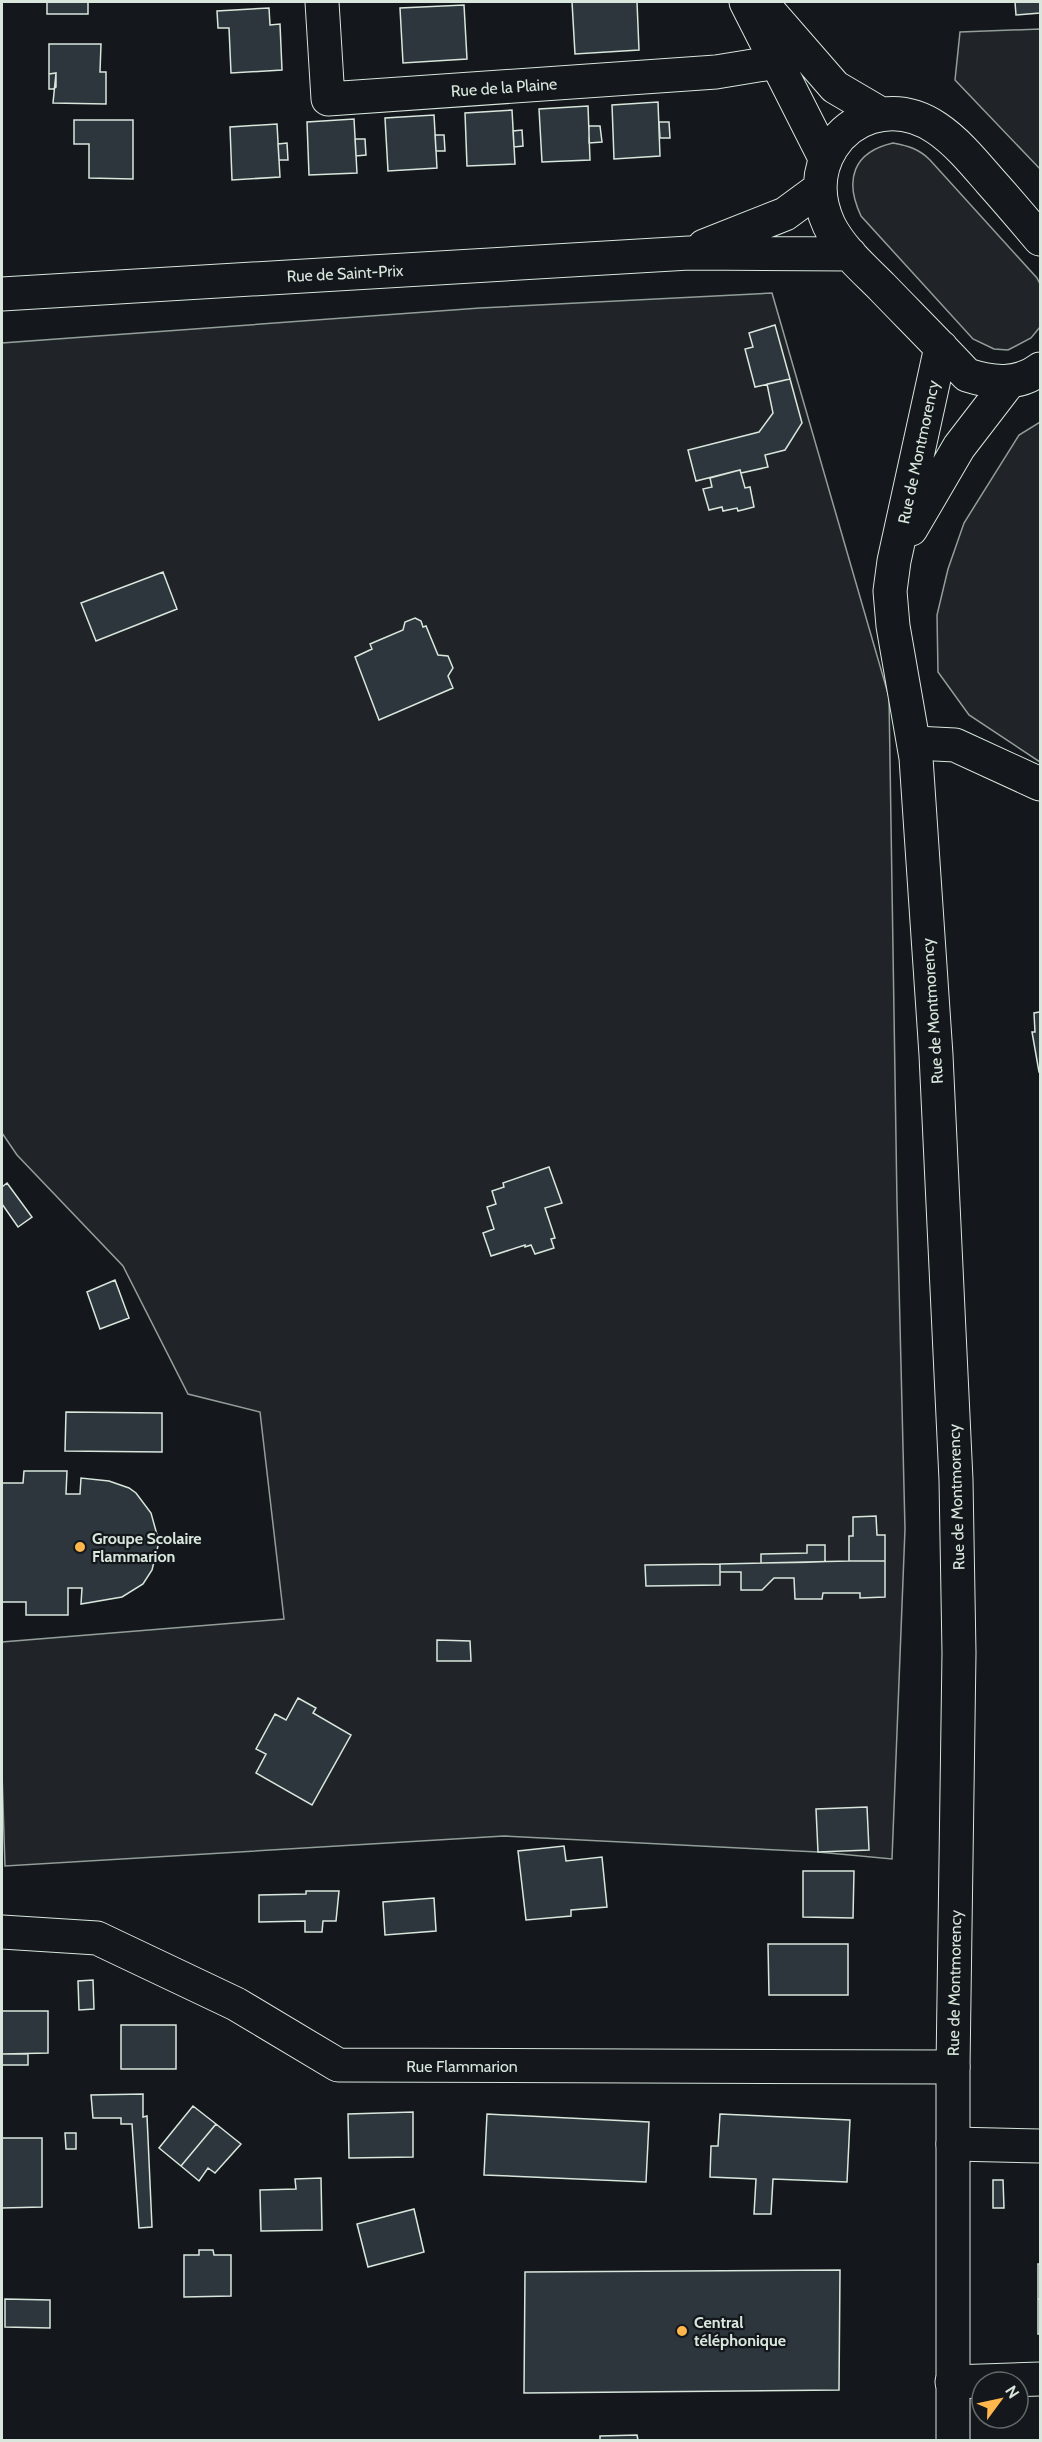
<svg xmlns="http://www.w3.org/2000/svg" width="1042" height="2442" font-family="Cabin,sans-serif">
<style>
.green{fill:#202428;stroke:#939e99;stroke-width:1.5}
.building{fill:#2c363c;stroke:#d8e6dc;stroke-width:1.5}
.lines{fill:none;stroke-linecap:round;stroke-linejoin:round}
.minor-casing{stroke:#d8e6dc;stroke-width:35}
.tertiary-casing{stroke:#d8e6dc;stroke-width:35}
.minor{stroke:#14181c;stroke-width:33}
.tertiary{stroke:#14181c;stroke-width:33}
.poi-dot{fill:#ffb74d;stroke:#14181c;stroke-width:2}
.labels{text-anchor:middle;stroke-width:4.5;stroke-linejoin:round;paint-order:stroke}
.street-label{font-size:16px;fill:#d8e6dc;stroke:#14181c}
.poi-label{font-size:16px;font-weight:bold;fill:#d8e6dc;stroke:#14181c;text-anchor:start}
</style>
<rect width="100%" height="100%" fill="#14181c"/>
<!-- green -->
<path class="green" d="M1040,29V169L955,80L960,32Z
M893,143C909,146 919,149 930,160L1037,278L1040,284V327L1031,338L1008,350L994,349L973,339L861,216C844,180 853,152 893,143Z
M772,293L889,697L897,1202L905,1529L892,1859L818,1852L504,1836L5,1866L2,1773V1642L284,1619L260,1412L188,1394L123,1266L17,1155L2,1133V343L480,308Z
M1040,422V762L969,715L938,672L937,615L948,569L964,523L1019,435Z"/>
<!-- building -->
<path class="building" d="M47,2H88V14H47Z
M572,2H637L639,50L575,54Z
M1015,2H1040V13L1016,15Z
M464,5L467,59L403,63L400,8Z
M269,8L270,25L280,24L282,70L231,73L229,28H218L217,11Z
M49,44H101L100,72H106V104L53,103L56,73L49,74Z
M56,73V87L53,89H49V74Z
M658,102L660,156L614,159L612,105Z
M588,106L590,160L542,162L539,109Z
M512,110L515,164L467,166L465,113Z
M434,115L437,168L388,171L385,118Z
M354,119L357,173L309,175L307,122Z
M74,120H133V179L89,178V144H74Z
M659,122H669L670,138H660Z
M277,124L280,177L232,180L230,127Z
M589,126H600L602,142L589,143Z
M522,130L523,146L514,147L513,131Z
M435,135H444L445,151H436Z
M355,139H365L366,155L356,156Z
M287,143L288,160H279L278,144Z
M775,325L790,379L755,387L745,349L753,347L749,333Z
M790,379L802,423L785,450L765,455L768,467L741,473L740,470L696,481L688,450L759,432L773,413L767,384Z
M740,470L745,488L750,487L754,507L738,511L737,508L723,511L722,507L709,510L703,489L712,487L710,478Z
M163,572L177,609L96,641L81,603Z
M415,618L421,621L423,627L426,626L438,655L448,656L453,668L448,676L453,688L379,720L355,657L372,649L370,644L403,630L405,622Z
M1040,1012V1072H1039L1032,1032H1035L1034,1013Z
M549,1167L562,1203L545,1208L555,1238L551,1239L554,1248L535,1254L531,1245L525,1247V1245L491,1256L483,1233L494,1229L487,1207L496,1204L492,1191L504,1187L503,1183Z
M7,1183L32,1217L18,1227L2,1204V1187Z
M115,1280L129,1318L100,1329L87,1292Z
M66,1412L162,1413V1452L65,1451Z
M24,1471H67L66,1494H80L81,1478L109,1481L129,1488L136,1493L151,1513L159,1542L152,1570L143,1584L122,1597L81,1604L82,1588H68V1615H26V1602H2V1483H23Z
M876,1516L877,1535H885V1561H849V1536H853V1517Z
M807,1545H825V1562L761,1563V1554L807,1553Z
M849,1561H885V1597L860,1598V1593H823L822,1599H795L794,1578H774L762,1590H741V1572H720V1564Z
M720,1564V1585L646,1586L645,1565Z
M437,1640L470,1641L471,1661H437Z
M298,1698L316,1708L313,1713L351,1735L312,1805L256,1773L266,1754L256,1749L275,1714L286,1720Z
M867,1807L869,1850L818,1852L816,1809Z
M564,1846L566,1861L602,1857L607,1907L571,1910V1916L526,1920L518,1851Z
M803,1871H854L853,1918L803,1917Z
M306,1891H339L336,1921H323L322,1932H305V1921L259,1922V1895L306,1894Z
M434,1898L436,1931L385,1935L383,1902Z
M768,1944H848V1995H769Z
M93,1980L94,2009L79,2010L78,1981Z
M2,2011H48V2053L2,2054Z
M121,2025H176V2069H121Z
M2,2054H28V2065H2Z
M143,2094V2117L147,2116L152,2227L139,2228L132,2124H121V2118H93L91,2095Z
M193,2106L216,2124L181,2166L159,2148Z
M413,2112V2157L349,2158L348,2114Z
M487,2114L649,2122L646,2182L484,2175Z
M720,2114L850,2120L847,2182L773,2179L771,2214H754L756,2179L710,2177L711,2146H718Z
M216,2124L241,2144L215,2173L208,2168L199,2181L181,2166Z
M65,2133H76V2149H66Z
M2,2138H42V2207L2,2208Z
M321,2178L322,2230L261,2231L260,2190L296,2189L295,2179Z
M993,2180H1003L1004,2208H993Z
M414,2209L424,2252L368,2267L357,2224Z
M199,2250H213L214,2255H231V2296L184,2297V2255H199Z
M1038,2264H1040V2299H1038Z
M840,2270L839,2390L524,2393L525,2272Z
M5,2299L50,2300V2328L5,2327Z
M1038,2299H1040V2334H1038Z
M637,2435L638,2440H600V2436Z"/>
<g class="lines">
<!-- minor casing -->
<g class="minor-casing">
<path id="minor" d="M322,2L328,99L716,72L777,62
M915,743L955,745L1040,784
M2,1932L97,1938L236,2004L338,2065L953,2067
M953,2144L1040,2146
M952,2382L1040,2379"/>
</g>
<!-- tertiary casing -->
<g class="tertiary-casing">
<path id="tertiary" d="M746,2L825,158
M761,2L835,87L881,114
M1040,239C1024,220 1007,200 990,181C959,145 924,101 871,117C855,122 841,133 832,147C817,171 817,199 829,225C841,249 863,268 882,287C910,316 939,345 967,375C992,383 1018,386 1040,369
M704,246L785,214L819,189
M2,294L689,253L850,254
M941,347L894,561L890,591L893,626L916,758L936,1055L956,1480L959,1653L953,2067V2440
M911,529L959,447L1009,382"/>
</g>
<!-- minor -->
<use href="#minor" class="minor"/>
<!-- tertiary -->
<use href="#tertiary" class="tertiary"/>
</g>
<!-- markers -->
<g class="poi-dot">
<circle cx="80" cy="1547" r="6"/>
<circle cx="682" cy="2331" r="6"/>
</g>
<g class="labels">
<!-- street labels -->
<g class="street-label">
<text transform="translate(504 87) rotate(-4)" y="6">Rue de la Plaine</text>
<text transform="translate(345 273) rotate(-3)" y="6">Rue de Saint-Prix</text>
<text transform="translate(918 452) rotate(-78)" y="6">Rue de Montmorency</text>
<text transform="translate(932 1011) rotate(-94)" y="6">Rue de Montmorency</text>
<text transform="translate(956 1497) rotate(-92)" y="6">Rue de Montmorency</text>
<text transform="translate(954 1983) rotate(-89)" y="6">Rue de Montmorency</text>
<text x="462" y="2072">Rue Flammarion</text>
</g>
<!-- poi labels -->
<g class="poi-label">
<text x="92" y="1544">Groupe Scolaire<tspan x="92" dy="18">Flammarion</tspan></text>
<text x="694" y="2328">Central<tspan x="694" dy="18">téléphonique</tspan></text>
</g>
</g>
<!-- border -->
<rect width="1042" height="2442" fill="none" stroke="#d8e6dc" stroke-width="6"/>
<!-- north arrow -->
<g transform="translate(1000 2400) rotate(57)"><circle r="28" fill="#14181c" stroke="#626a69" stroke-width="1.5"/>
<path d="M0-4.5L10 22L0 15L-10 22Z" fill="#ffb74d"/>
<text y="-9" font-size="16" font-weight="bold" text-anchor="middle" fill="#d8e6dc">N</text>
</g>
</svg>
